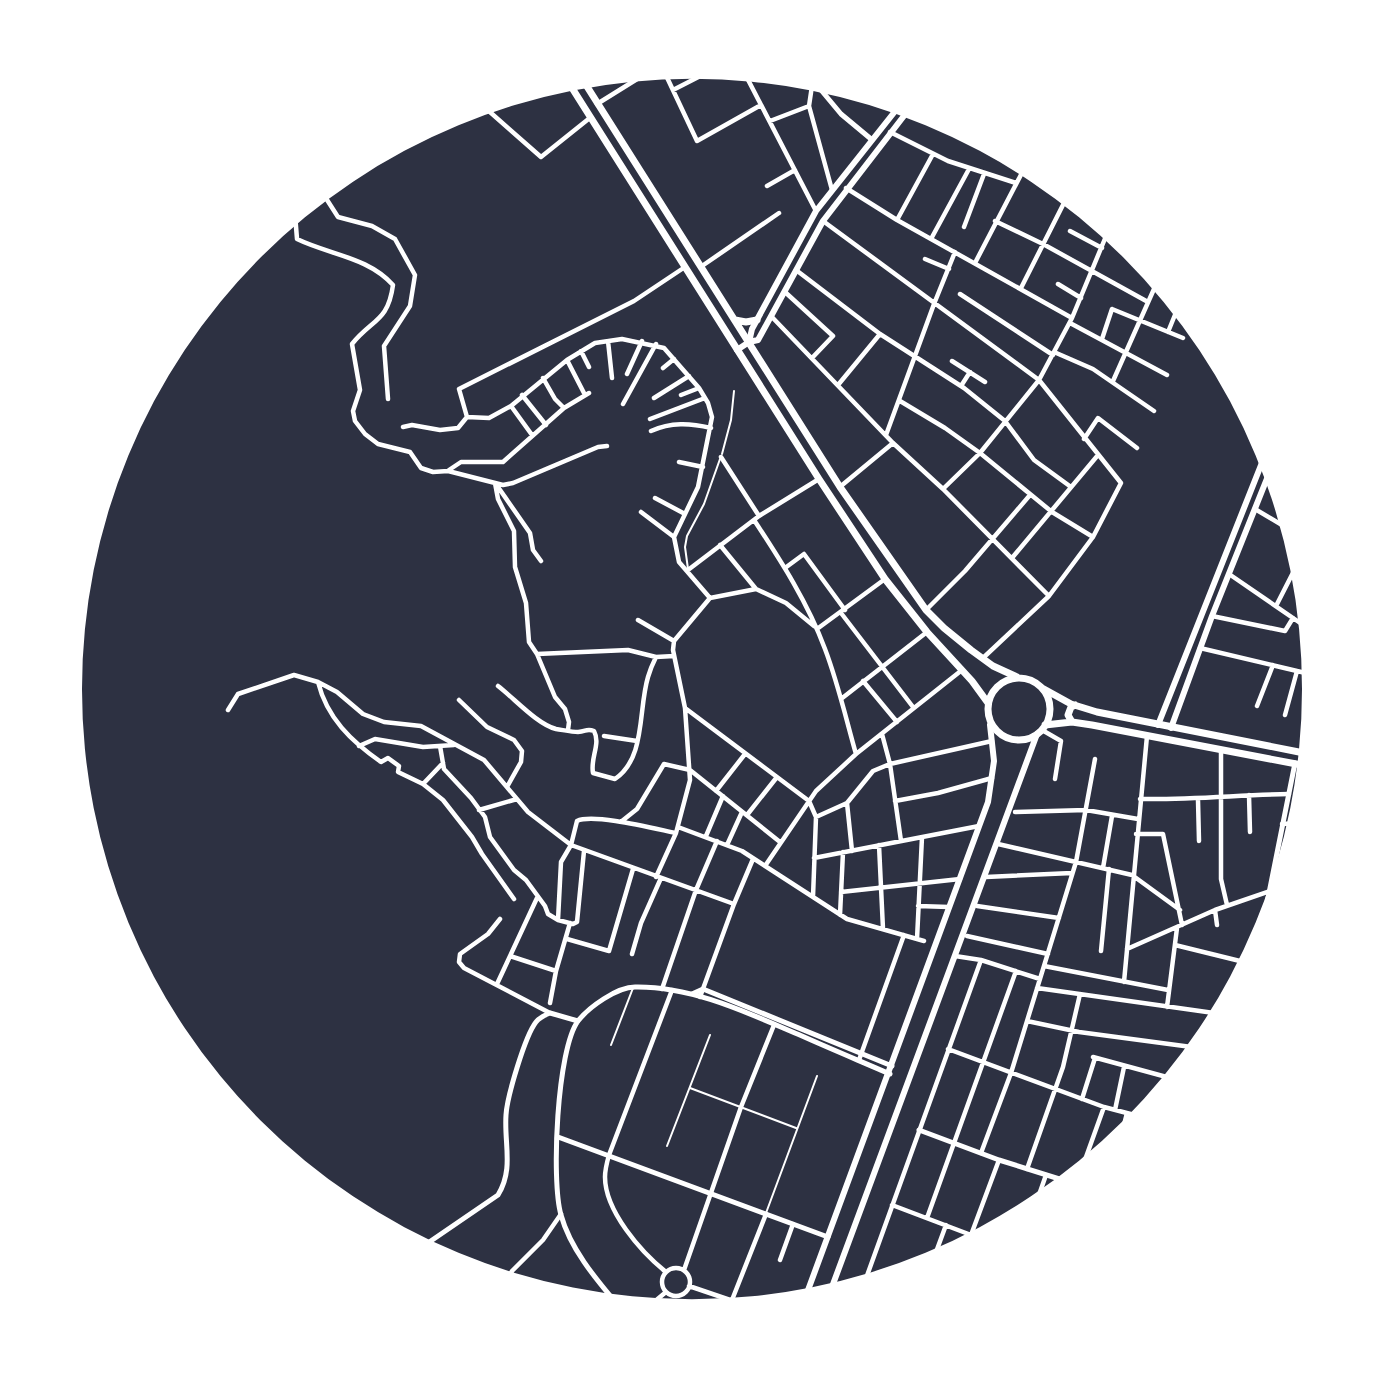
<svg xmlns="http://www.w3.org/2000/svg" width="1385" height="1378" font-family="'Noto Sans',sans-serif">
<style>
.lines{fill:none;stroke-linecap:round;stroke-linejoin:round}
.service{stroke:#fff;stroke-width:2}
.minor{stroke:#fff;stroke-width:4.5}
.tertiary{stroke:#fff;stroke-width:5}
.secondary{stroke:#fff;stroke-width:6}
.primary{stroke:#fff;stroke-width:7}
</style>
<rect width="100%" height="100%" fill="#2d3142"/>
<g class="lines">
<!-- service -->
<path class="service" d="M722,454L731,420L734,391
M688,569L685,547L687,536L704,504L720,459
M611,1045L633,988
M690,1088L796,1128
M667,1146L710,1035
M766,1213L817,1076"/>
<!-- minor -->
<path class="minor" d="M663,69L697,141L761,105
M744,72L816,211
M813,79L809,106L832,190
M673,90L714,69
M597,104L650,71
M482,105L541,157L591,117
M770,121L809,106
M890,132L948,161L1016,183
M767,186L795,170
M846,188L897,220L1072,318
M322,192L338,217L372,226L395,239L415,275L410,306L384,346L388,399
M295,214L297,239C330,255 368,257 393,285C388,322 372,319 352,344L360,390L353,411L355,421L365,434L378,444L410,452L421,468L433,472L448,471L503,485L513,483L598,447L607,446
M897,220L933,154
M823,221L1039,380L1121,483L1093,537L1049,596L983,658
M995,221L1043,244L1148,302
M964,227L984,174
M1070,231L1102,248
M931,239L969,169
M925,259L949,269
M975,263L1025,167
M702,266L779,213
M796,270L880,334L964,388L1005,421L1034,460L1071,487
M1058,284L1081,298
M1021,288L1068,195
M785,292L833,336L812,358
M960,294L1053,355
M771,316L893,443L943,489L1049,596
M1070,323L1167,375
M1168,332L1179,305
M1102,339L1112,309L1183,338
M608,341L612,378
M581,351L589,367
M1054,352L1093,369L1154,411
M567,360L585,395
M952,361L985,382
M663,368L674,359
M627,374L642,341
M543,378L555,399L564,408
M1113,381L1158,280
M838,385L880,334
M961,386L970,372
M522,395L546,425
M681,395L699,388
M654,398L689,376
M900,401L945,428L980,453L1052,512L1093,537
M623,404L656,344
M511,406L532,435
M467,417L489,418L511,406L567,360L595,343L622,339L664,348L699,388L708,403L712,417L698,487L674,537L679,562L710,598
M650,419L705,398
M403,427L412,425L440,430L458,428L467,417L459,389L634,301L685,267
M651,431C671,422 690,423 711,428
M886,435L934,304L955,252
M1084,439L1098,418L1137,448
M721,457L759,516
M679,462L703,467
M449,470L461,462H503L564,408L589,393
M1267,480L1278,486
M495,483L498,499L514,531L515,567L526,603L529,642L537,654L555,697L565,709L569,722L568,730
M841,486L893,443
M498,487L530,533L533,550L541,561
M943,489L980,453L1039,380L1072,318L1109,229
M655,498L685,514
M1255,509L1292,531
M641,512L674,537
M754,520C781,561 808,603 825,649C838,683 846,719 856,754
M1283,527L1288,518
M720,545L756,589L786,603L814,626
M1012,558L1098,455
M785,568L804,554L845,610
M688,570L759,516L819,479
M1229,574L1309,629
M1292,575L1304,582
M1276,606L1300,559
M926,610L965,571L1030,495
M841,613L913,707
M1212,616L1285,631L1293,618
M638,620L674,641
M817,629L885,579
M1200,648L1314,675
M537,654L628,650L656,657L674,656
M863,681L897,722
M318,682L337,692L363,714L384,722L421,726L484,760L528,812L571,845L734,904
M498,686C515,699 537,724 556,729C563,730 572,732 578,732C586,732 586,728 594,731C601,744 590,758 593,773L615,779C646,758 638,710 648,677C650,670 653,663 656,657
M841,699L927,632
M459,700L487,727L514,740L522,751L521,762L507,787
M1257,706L1273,665
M685,708L809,801L816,817L813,897
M228,710L238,694L294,675L318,682C327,718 351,741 381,762L388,758L399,766L398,772L423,784L443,800L472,837L482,854L514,899
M1285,715L1297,671
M1042,730L1061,741L1055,779
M882,734L890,764L901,841
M604,736L637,741
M359,746L375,739L423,747L454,745
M440,746L444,769L471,798L485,817L490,837L514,870L526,880L545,906L548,914L558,920L573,924L577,922L584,851
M1221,750V879L1227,905
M423,784L443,763
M716,791L745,754
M1249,795L1250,832
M1140,799C1190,800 1239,795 1289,794
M1198,800L1199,841
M895,801L938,793L992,778
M847,803L852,851
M479,810L517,799
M1015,812L1086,810L1138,819
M747,815L777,777
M816,817L847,803L873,771L890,764L992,741
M622,821L637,809L664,764L690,770L780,842
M1282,824L1299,823
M678,827L742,851L847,919L924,941
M1136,834H1163L1182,925
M706,836L723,796
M998,844L1132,875L1180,910
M727,845L742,812
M879,845L883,929
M814,858L979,826
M765,866L816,791L856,754L962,670
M1103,868L1112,816
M656,877L676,833L690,780L685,708L673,650L674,641L710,598L756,589
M986,877L1072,873
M841,892L960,879
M918,906L949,907
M977,906L1059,918
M1215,910L1217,925
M840,915L843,852
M500,919L488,934L460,954L459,962L464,968L550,1013
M558,920L561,862L571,845L577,821C593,813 656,829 676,833
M967,936L1048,954
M567,939L609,951L633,869
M917,939L922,837
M1175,945L1248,963
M1127,949L1215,910L1279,888
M1101,951L1109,869
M632,954L641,923L661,878
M510,956L556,971
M955,956L981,960L1040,979
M1044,966L1168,990
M1124,982L1147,736
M497,984L537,898
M1037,988L1221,1014
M662,989L696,890L717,841
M700,997L734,904L753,859
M550,1003L556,971L570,923
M1167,1007L1177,928
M1027,1021L1079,1032L1199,1048
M948,1049L1104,1107L1142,1117
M1093,1057L1174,1079
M859,1060L904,935
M1082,1099L1095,1058
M1115,1110L1124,1067
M1120,1140L1127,1113
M981,1153L1011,1073L1076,862L1095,759
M1027,1169L1063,1067L1080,994
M1081,1171L1104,1107
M892,1205L979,1238
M1034,1209L1046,1175
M927,1218L1016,971
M971,1235L999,1160
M780,1260L793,1224
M932,1263L946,1225
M662 1282a14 14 0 1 1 28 0a14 14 0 1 1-28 0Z
M684,1270L741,1107L774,1025
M666,1272C641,1252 605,1211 605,1177C605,1170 607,1162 609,1155L672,990
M508,1280L512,1271L543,1240L561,1214
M864,1284L981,960
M689,1286L739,1303L738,1307
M732,1300L766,1214
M648,1307L666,1292"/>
<!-- tertiary -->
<path class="tertiary" d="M811,78L841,114L871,139
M1259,943L1295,763
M692,994L703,989L892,1066
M919,1130L999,1160L1069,1182
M558,1137L828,1237
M422,1247L498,1195C514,1169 504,1144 506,1115C507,1097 525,1036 536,1022C539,1018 545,1015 550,1013L578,1021
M617,1304C595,1278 570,1248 561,1215C551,1181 557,1049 578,1021C589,1007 617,987 635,987C693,986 750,1014 802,1036C831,1049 860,1061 890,1074"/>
<!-- secondary -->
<path class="secondary" d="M1015,159L1043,180L1055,185
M749,342L752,329L816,211L900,105
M737,350L749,342L758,340L823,221L910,108
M1158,725L1267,450
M1171,728L1212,616L1272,466
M829,1295L1037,734
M804,1301L988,802L994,761L990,725"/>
<!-- primary -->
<path class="primary" d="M581,77L840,487L926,610L944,628L971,650L993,666L1017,677
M567,80L819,479L885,579L927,632L972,681L988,703
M735,320L746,322L757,320
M988 709a31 31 0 1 1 62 0a31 31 0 1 1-62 0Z
M1042,688L1071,704L1097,712L1309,754
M1072,722L1068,715L1071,707L1075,705
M1045,725L1072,722L1092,725L1307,766"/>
</g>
<!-- crop -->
<path d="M0 0H1385V1378H0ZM82 689a610 610 0 1 1 1220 0a610 610 0 1 1-1220 0Z" fill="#fff" fill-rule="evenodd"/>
</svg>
